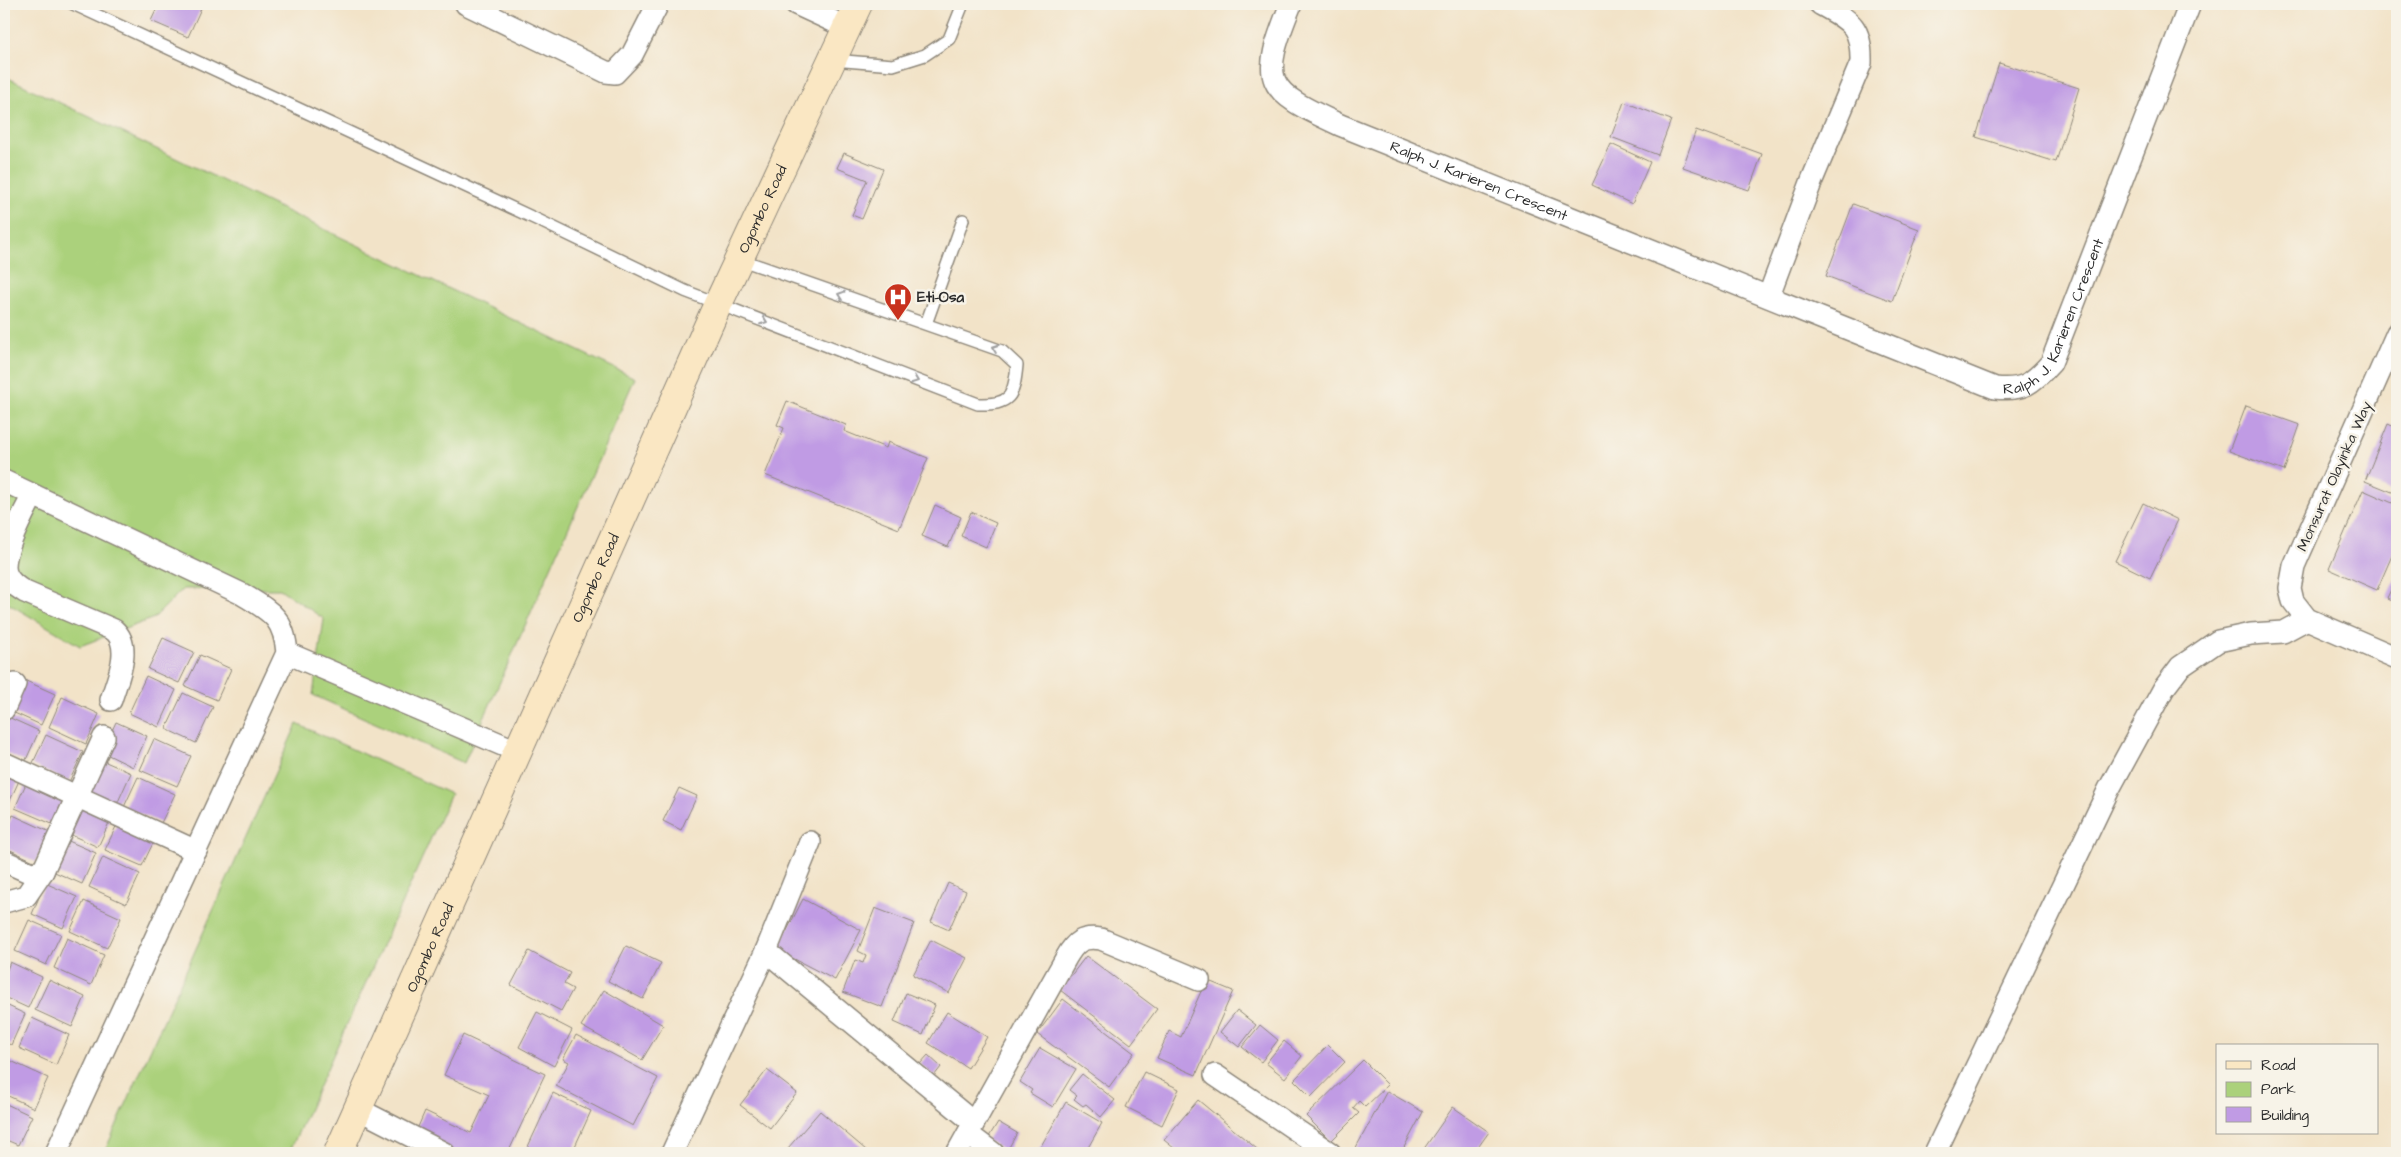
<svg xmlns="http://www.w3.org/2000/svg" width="2401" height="1157" font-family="'Architects Daughter',sans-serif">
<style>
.green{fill:#abd17b;stroke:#6b7e53}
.building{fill:#c09be4}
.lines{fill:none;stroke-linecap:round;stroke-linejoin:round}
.service-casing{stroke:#8e877a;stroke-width:14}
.minor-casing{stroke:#8e877a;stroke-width:24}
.secondary-casing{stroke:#8e877a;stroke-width:30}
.service{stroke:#fff;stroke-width:11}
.minor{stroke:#fff;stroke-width:21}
.secondary{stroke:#fae7c3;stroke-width:28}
.oneway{stroke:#a0a0a0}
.labels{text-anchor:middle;stroke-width:5;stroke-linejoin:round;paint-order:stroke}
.street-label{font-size:15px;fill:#2b2b2b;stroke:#f7f3e8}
.poi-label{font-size:15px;font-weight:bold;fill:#2b2b2b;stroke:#f7f3e8;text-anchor:start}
</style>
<rect width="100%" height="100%" fill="#f7f3e8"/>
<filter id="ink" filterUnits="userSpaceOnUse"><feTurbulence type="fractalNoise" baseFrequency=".02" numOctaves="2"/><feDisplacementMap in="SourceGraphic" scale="10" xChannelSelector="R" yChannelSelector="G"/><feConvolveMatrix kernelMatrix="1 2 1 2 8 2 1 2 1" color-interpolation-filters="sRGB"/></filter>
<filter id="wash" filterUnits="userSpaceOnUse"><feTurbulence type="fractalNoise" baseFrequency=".0096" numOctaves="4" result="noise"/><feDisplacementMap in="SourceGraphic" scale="20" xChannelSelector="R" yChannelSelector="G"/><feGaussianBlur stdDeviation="1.12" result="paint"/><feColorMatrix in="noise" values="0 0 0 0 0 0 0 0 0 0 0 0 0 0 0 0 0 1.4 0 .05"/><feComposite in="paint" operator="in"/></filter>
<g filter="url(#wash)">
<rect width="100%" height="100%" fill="#f2e3c8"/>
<!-- green -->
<path class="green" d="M4,76L635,378L464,763L313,695L324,619L280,589H183L154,618L80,646L4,601Z
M297,724L451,794L289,1153H104Z"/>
<g id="blocks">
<!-- building -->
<path class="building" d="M159,4H203L188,37L151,21Z
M1999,63L2079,88L2056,162L1976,137Z
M1624,102L1671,120L1658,155L1611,137Z
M1696,130L1762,154L1749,190L1683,167Z
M1611,144L1650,162L1632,204L1592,185Z
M844,153L883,169L862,219L852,215L867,180L837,168Z
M1853,204L1919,229L1892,301L1826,276Z
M787,401L846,425L844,431L886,448L888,442L928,458L899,529L765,475L784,428L777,425Z
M2246,406L2300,425L2284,471L2229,451Z
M2388,424L2397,428V494L2365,481Z
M2363,490L2397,505V544L2377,590L2329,569Z
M2143,503L2178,520L2150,578L2115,561Z
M935,505L961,517L948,547L922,536Z
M971,512L996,523L986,547L961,536Z
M2397,577V603L2387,598Z
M163,638L194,652L179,683L148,669Z
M200,655L231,669L217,700L185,686Z
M146,676L176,690L159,727L129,713Z
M24,680L55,694L41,725L10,711Z
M183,693L213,707L196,743L166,729Z
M62,697L99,714L86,744L49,727Z
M8,717L39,731L25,762L4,752V726Z
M116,722L147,736L133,767L102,752Z
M46,735L83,752L69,782L32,765Z
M154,739L191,756L177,786L140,770Z
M99,759L131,773L117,804L85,790Z
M4,765L22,774L8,805L4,803Z
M29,777L66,794L52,824L15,808Z
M138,777L175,794L161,823L124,807Z
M679,788L697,796L681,830L663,821Z
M81,802L112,816L98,847L67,833Z
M13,815L50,832L36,862L4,847V834Z
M119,820L156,837L142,866L105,850Z
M64,839L96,853L82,884L50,870Z
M103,857L140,874L126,904L89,887Z
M45,883L77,897L63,928L32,914Z
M948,883L966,891L949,930L931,922Z
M803,899L861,930L835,980L777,950Z
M84,901L121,918L107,948L70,931Z
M875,908L914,923L882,1007L843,992L855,960L863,963L866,955L858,951Z
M29,920L61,934L46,965L15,951Z
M67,938L104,955L91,985L54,968Z
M931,940L967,958L949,993L913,975Z
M626,946L661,963L643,999L608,981Z
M529,951L570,973L564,984L573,989L561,1011L511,985Z
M1086,956L1157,1009L1131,1044L1060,990Z
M10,962L42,977L28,1008L4,997V977Z
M49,980L85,997L72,1027L35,1010Z
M1206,980L1233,991L1196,1075L1157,1058L1169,1031L1181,1037Z
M604,990L663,1025L642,1060L581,1026Z
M906,993L935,1005L923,1035L894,1022Z
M1063,999L1134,1053L1109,1087L1037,1034Z
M4,1004L25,1014L11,1045L4,1042Z
M1237,1010L1256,1025L1239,1047L1220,1032Z
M537,1012L572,1030L554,1066L519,1047Z
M947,1012L987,1037L968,1068L928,1043Z
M32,1018L69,1035L56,1065L19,1048Z
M1260,1025L1278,1040L1261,1062L1242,1047Z
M463,1035L545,1074L508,1153H456L415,1134L425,1111L471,1133L489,1095L444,1075Z
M576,1035L658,1078L633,1126L556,1086L569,1062L563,1059Z
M1284,1041L1302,1056L1285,1078L1266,1063Z
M1328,1045L1345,1062L1311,1097L1294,1080Z
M1040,1048L1076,1069L1053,1107L1030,1093L1032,1090L1020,1082Z
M928,1055L941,1067L934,1076L920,1064Z
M1363,1060L1388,1085L1365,1107L1359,1101L1353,1108L1359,1113L1331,1141L1306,1116Z
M11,1061L48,1078L34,1108L4,1094V1077Z
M767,1070L797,1093L770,1128L740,1105Z
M1144,1072L1179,1089L1162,1125L1126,1107Z
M1082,1074L1115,1100L1101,1117L1086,1104L1083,1106L1074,1099L1077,1096L1069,1090Z
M1387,1091L1423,1112L1401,1153H1358L1354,1151Z
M553,1093L591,1111L572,1153H525Z
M1198,1100L1257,1149L1254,1153H1180L1164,1140Z
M1066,1102L1102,1123L1085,1153H1037Z
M4,1103L32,1116L18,1145L4,1139Z
M1453,1107L1489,1132L1474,1153H1421Z
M820,1111L866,1150L863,1153H794L788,1148Z
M998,1122L1017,1133L1007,1151L987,1140Z"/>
</g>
</g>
<g filter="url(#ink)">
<use href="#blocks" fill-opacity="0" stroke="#8e877a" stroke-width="1"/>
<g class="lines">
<!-- service casing -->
<g class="service-casing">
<path id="service" d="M73,4L538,220L685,291L978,404C1010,405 1014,397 1017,365L1002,351L739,259
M833,60L893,65L925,55L949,39L963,4
M926,324L963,220"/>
</g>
<!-- minor casing -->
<g class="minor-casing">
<g id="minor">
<path d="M466,4L606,72L615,73L632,55L658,4"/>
<path d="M796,4L848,28"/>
<path id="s1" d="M1291,4C1259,83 1264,90 1340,125L1995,388C2023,391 2032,384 2051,363L2190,4"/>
<path d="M1769,295L1812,180L1861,63C1862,25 1850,21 1820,4"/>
<path d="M2397,333L2294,566L2290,588L2293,601L2307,619L2397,658"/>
<path d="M4,481L242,594C271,612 284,617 287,653L56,1153"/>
<path d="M33,495C24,513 0,554 6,573C9,582 17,587 25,592L114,630C133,647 117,680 111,700"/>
<path d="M287,653L519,752"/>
<path d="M4,709L15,684"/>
<path d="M4,763L196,851"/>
<path d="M4,861L31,873L43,871L104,737"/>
<path d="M4,902L26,896L43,871"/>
<path d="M766,951L974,1123"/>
<path d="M1215,1075L1330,1153"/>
<path d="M358,1109L444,1153"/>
<path d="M968,1134L993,1153"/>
<path d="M672,1153L766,951L810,842"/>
<path d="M957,1153L1066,958C1075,942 1082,936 1101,939L1199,980"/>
<path d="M1935,1153L2109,789L2164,688L2180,667L2218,641L2251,634L2283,632L2307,619"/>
</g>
</g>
<!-- secondary casing -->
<g class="secondary-casing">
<g id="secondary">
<path id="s2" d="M338,1153L718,304L858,4"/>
</g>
</g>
<!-- service -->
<use href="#service" class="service"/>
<!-- minor -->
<use href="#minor" class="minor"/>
<!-- secondary -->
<use href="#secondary" class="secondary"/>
</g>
<!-- one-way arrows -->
<defs><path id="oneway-chevron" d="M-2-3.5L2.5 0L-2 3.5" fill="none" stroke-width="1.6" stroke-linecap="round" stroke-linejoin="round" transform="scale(1.25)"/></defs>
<g class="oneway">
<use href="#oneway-chevron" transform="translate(841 295) rotate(-161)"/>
<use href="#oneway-chevron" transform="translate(764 321) rotate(21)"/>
<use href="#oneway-chevron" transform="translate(995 348) rotate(-160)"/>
<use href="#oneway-chevron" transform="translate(915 380) rotate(21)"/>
</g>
</g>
<!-- icons -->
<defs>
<g id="hospital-pin" transform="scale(1.4375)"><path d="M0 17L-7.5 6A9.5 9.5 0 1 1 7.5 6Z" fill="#c8321e" stroke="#f7f3e8"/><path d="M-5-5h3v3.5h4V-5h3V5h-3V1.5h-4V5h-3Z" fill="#fff"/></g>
</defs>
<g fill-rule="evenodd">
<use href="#hospital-pin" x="898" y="297"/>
</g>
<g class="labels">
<!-- street labels -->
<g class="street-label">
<text dy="5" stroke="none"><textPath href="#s1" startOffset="310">Ralph J. Karieren Crescent</textPath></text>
<text dy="5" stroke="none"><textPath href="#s2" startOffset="1035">Ogombo Road</textPath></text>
<text dy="5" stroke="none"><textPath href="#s1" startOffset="969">Ralph J. Karieren Crescent</textPath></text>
<text transform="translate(2334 476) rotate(-66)" y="5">Monsurat Olayinka Way</text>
<text dy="5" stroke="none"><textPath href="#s2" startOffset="630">Ogombo Road</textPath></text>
<text dy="5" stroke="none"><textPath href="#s2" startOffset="225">Ogombo Road</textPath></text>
</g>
<!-- poi labels -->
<g class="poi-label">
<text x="917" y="302">Eti-Osa</text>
</g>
</g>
<!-- margin -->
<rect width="2401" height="1157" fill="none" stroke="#f7f3e8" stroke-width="20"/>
<!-- legend -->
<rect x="2216" y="1044" width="162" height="90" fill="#f7f3e8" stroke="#a5a39c"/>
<rect x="2226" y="1061" width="25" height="8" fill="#fae7c3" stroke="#a5a39c"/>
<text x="2261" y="1070" font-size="15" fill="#2b2b2b">Road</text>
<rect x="2226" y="1082" width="25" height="15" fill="#abd17b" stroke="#a5a39c"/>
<text x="2261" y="1094" font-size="15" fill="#2b2b2b">Park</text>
<rect x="2226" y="1107" width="25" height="15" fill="#c09be4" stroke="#a5a39c"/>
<text x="2261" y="1120" font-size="15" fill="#2b2b2b">Building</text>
</svg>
